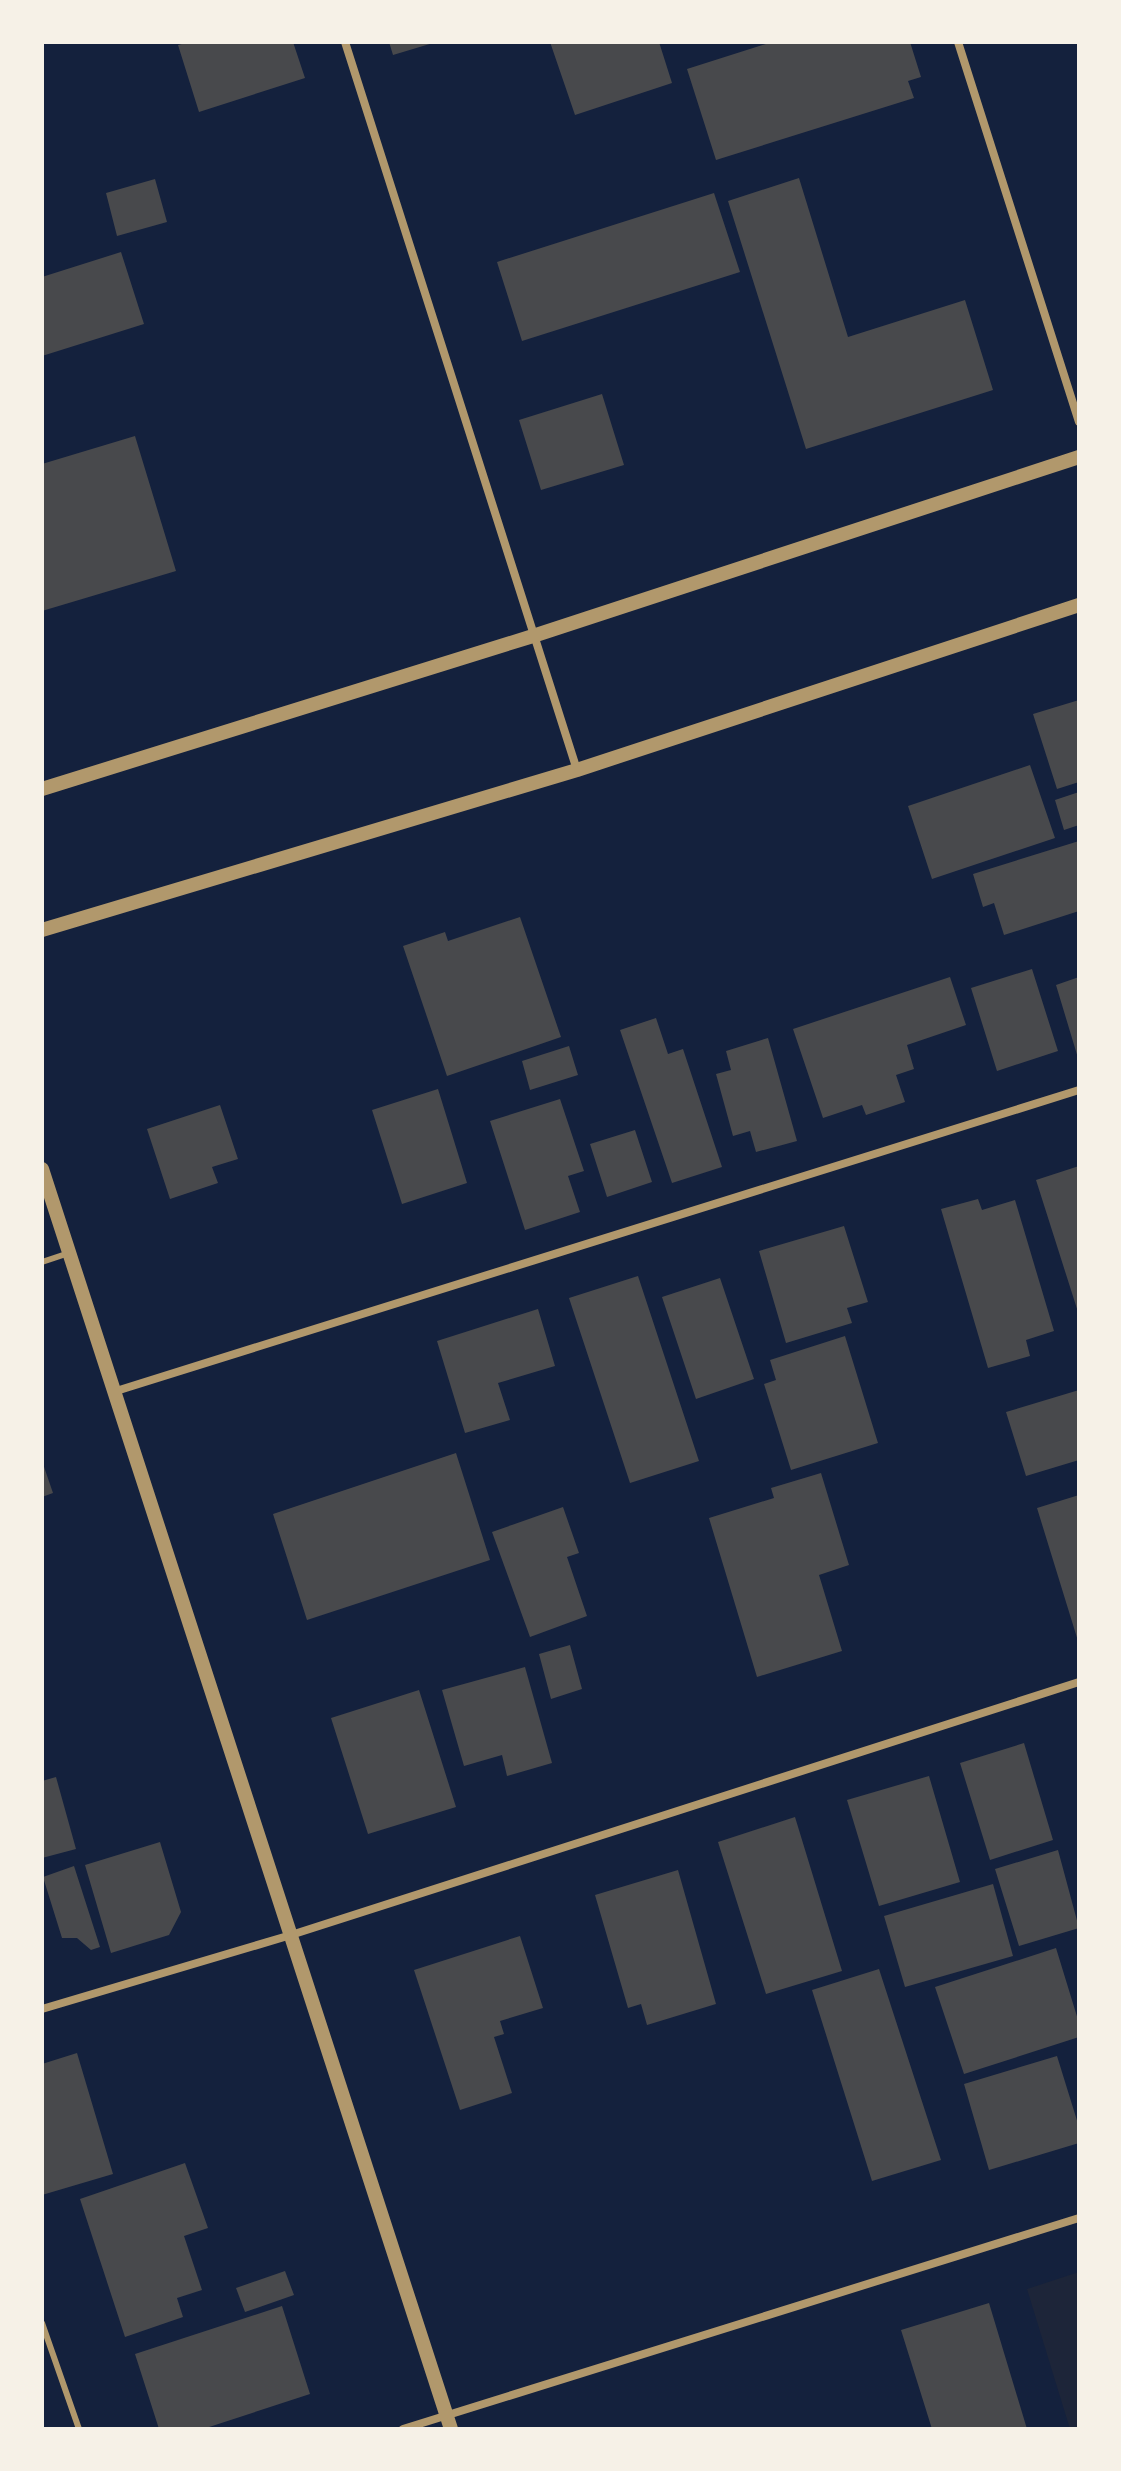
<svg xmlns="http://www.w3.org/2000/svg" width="1121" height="2471" font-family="Signika,sans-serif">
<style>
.green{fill:#1d2539}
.building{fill:#48494c}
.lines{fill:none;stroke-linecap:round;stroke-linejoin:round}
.service{stroke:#b1986c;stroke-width:6}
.minor{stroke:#b1986c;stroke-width:8}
.tertiary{stroke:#b1986c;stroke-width:14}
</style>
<rect width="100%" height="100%" fill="#14213d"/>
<!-- green -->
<path class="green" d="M1079,2272V2429H1070L1027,2289Z"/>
<!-- building -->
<path class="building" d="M189,42H293L305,78L199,112L178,45Z
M389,42H433V43L393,55Z
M550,42H659L672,83L575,115Z
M772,42H910L921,77L908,81L914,98L716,160L687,69Z
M799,178L848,337L965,300L993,390L806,449L728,201Z
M155,179L167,222L117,236L106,193Z
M714,193L740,272L522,341L497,262Z
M121,252L144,324L42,356V277Z
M602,394L624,465L541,490L519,420Z
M135,436L176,571L42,611V464Z
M1079,700V782L1057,789L1033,714Z
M1030,765L1055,838L932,879L908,806Z
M1079,792V825L1064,830L1055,800Z
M1079,841V911L1004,935L994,903L983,907L973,874Z
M520,917L561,1037L447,1076L403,946L445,932L448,941Z
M1032,969L1058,1051L997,1071L971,988Z
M950,977L966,1025L907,1045L914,1069L896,1075L905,1102L866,1115L862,1105L823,1118L793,1029Z
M1079,977V1058H1078L1056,985Z
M656,1018L668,1054L683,1049L722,1167L672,1183L620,1030Z
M768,1038L797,1141L756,1152L750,1131L733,1136L716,1074L731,1070L726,1051Z
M569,1046L578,1075L530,1090L522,1061Z
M438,1089L467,1183L402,1204L372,1110Z
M560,1099L584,1171L568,1176L580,1212L525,1230L490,1121Z
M220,1105L238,1159L212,1167L218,1183L170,1199L147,1129Z
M635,1130L652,1182L607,1197L590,1144Z
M1079,1166V1312H1078L1036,1180Z
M978,1199L982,1210L1015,1200L1054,1331L1026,1340L1030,1356L988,1368L941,1209Z
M844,1226L868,1302L847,1308L852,1323L786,1343L759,1251Z
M638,1276L699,1461L630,1483L569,1298Z
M720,1278L754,1379L696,1399L662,1297Z
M538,1309L555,1366L498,1383L510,1420L465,1433L437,1341Z
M845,1336L878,1443L791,1470L764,1384L776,1380L770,1360Z
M1079,1390V1460L1026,1476L1006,1412Z
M456,1453L490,1560L307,1620L273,1514Z
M42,1461L53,1493L42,1497Z
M821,1473L849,1565L819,1575L842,1651L757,1677L709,1518L774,1498L771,1488Z
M1079,1495V1640L1078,1641L1037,1508Z
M563,1507L579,1553L567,1557L587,1616L530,1637L492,1532Z
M570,1645L582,1689L551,1699L539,1654Z
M525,1667L552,1763L507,1776L502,1755L464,1766L442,1690Z
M419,1690L456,1807L368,1834L331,1718Z
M1024,1743L1053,1840L990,1860L960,1763Z
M929,1776L960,1882L879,1906L847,1800Z
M56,1777L76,1849L42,1858V1781Z
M795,1817L842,1971L766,1994L718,1842Z
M160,1842L181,1912L169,1935L111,1953L85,1865Z
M1058,1850L1079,1928L1019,1946L995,1869Z
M74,1866L100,1947L91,1950L77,1938H62L43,1877Z
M678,1870L716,2004L647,2025L641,2004L628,2008L595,1895Z
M993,1884L1013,1956L905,1987L884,1916Z
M520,1936L543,2008L500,2021L504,2034L494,2037L512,2093L460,2110L414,1970Z
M1056,1948L1079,2023V2037L964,2074L935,1987Z
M879,1969L941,2160L872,2181L812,1990Z
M77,2053L113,2174L42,2195V2064Z
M1057,2056L1079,2127V2143L989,2170L964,2084Z
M185,2163L208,2228L184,2236L202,2290L177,2298L183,2317L125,2337L80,2199Z
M285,2271L294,2295L245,2312L236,2288Z
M989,2303L1027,2429H932L901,2330Z
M282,2306L310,2394L203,2429H159L135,2354Z"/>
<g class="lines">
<!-- service -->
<path class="service" d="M42,1262L69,1253
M42,2323L79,2429"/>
<!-- minor -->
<path class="minor" d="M345,42L577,770
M958,42L1079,422
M113,1392L1079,1090
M42,2009L291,1935L1079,1682
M403,2429L1079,2218"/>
<!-- tertiary -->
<path class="tertiary" d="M42,789L533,636L1079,457
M42,930L577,770L1079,605
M42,1169L451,2429"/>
</g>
<!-- border -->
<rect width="1121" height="2471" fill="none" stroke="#f6f1e7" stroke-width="88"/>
</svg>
